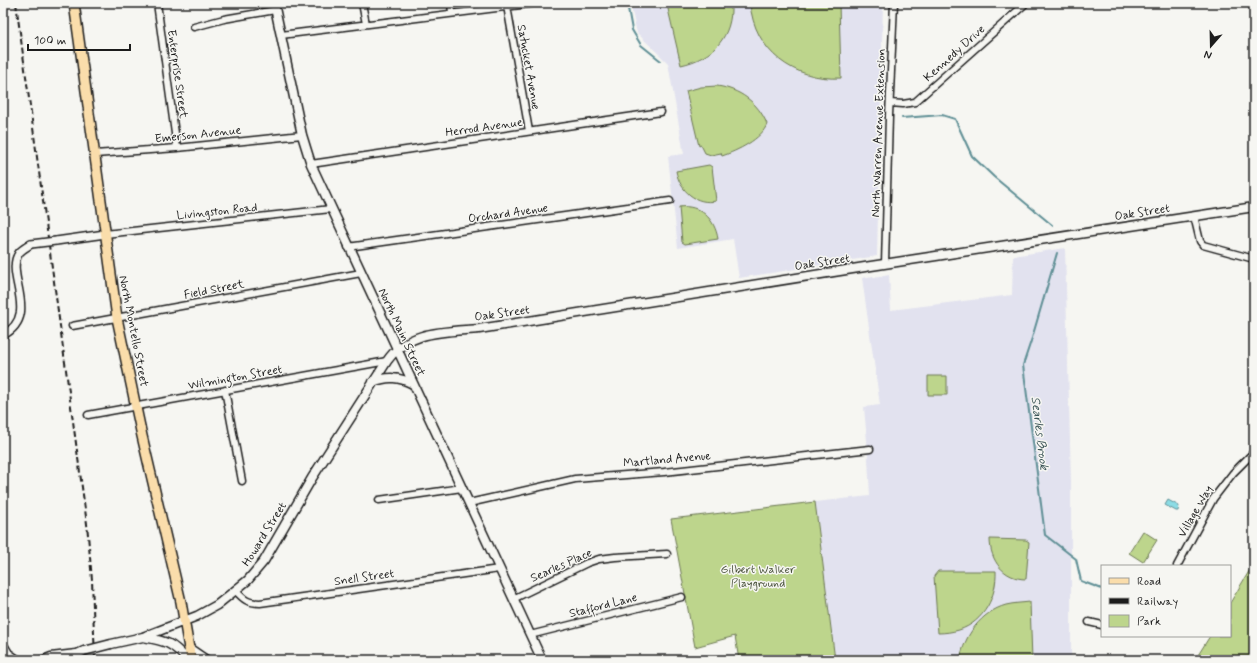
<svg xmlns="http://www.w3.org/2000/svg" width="1257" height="663" font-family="Mynerve,sans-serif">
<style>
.built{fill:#e2e2ef}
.green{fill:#bdd58c;stroke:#6c7854}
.water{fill:#8bdce5;stroke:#5f8f95}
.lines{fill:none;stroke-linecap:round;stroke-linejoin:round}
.stream{stroke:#5f8f95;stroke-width:2}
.minor-casing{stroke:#1c1c1c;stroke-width:9}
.tertiary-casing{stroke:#1c1c1c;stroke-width:10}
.secondary-casing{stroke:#1c1c1c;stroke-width:11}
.primary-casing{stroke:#1c1c1c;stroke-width:12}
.minor{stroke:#f6f6f2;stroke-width:6}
.tertiary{stroke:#f6f6f2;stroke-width:7}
.secondary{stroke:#f6f6f2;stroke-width:8}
.primary{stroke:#faddab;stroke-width:9}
.rail{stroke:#1c1c1c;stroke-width:2;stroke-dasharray:6 3;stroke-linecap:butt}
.tertiary-bridge-casing{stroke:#1c1c1c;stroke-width:10;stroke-linecap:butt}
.secondary-bridge-casing{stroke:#1c1c1c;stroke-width:11;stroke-linecap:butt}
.tertiary-bridge{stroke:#f6f6f2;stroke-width:7}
.secondary-bridge{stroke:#f6f6f2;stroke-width:8}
.labels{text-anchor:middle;stroke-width:3;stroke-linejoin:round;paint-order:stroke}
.street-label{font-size:12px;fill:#1c1c1c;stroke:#f6f6f2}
.park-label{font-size:12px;fill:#4c543e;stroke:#f6f6f2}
.water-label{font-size:13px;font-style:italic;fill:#3d5658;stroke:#f6f6f2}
</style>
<rect width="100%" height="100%" fill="#f6f6f2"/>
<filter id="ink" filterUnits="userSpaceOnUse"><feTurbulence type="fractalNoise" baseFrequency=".025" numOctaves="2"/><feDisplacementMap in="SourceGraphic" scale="8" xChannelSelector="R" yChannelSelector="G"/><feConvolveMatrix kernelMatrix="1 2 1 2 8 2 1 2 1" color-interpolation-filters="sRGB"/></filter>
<g filter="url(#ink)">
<!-- built -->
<path class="built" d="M630,3H883L877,256L739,278L733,239L678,248L668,156L684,154L668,63L637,33Z
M1065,248L1071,481V660H835L815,502L870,496L867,441L864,407L880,405L862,278L873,276L874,278L889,275L891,310L1012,295L1013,256Z"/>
<!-- green -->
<path class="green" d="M672,3H731C733,37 713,58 681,65L668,9Z
M750,3H839L841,78C794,81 754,51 750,3Z
M717,86C739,89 758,102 767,124C762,139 737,151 722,156L721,153L711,155L705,153L701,145L699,146L686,91L701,87Z
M709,165L712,167L716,201C696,205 680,191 676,171Z
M679,207C700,204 715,219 718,239L685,244L682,242Z
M928,376H947V395H928Z
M815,502L835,660H739L735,636L695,647L671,519Z
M1143,531L1157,540L1143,562L1129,553Z
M990,539L1026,540L1029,542L1026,579C1004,579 990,561 990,539Z
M1254,563V660H1195L1210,636H1230V603Z
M938,571H996C997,596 984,622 959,630C952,632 945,633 938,633L934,576Z
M1030,602L1032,660H960C964,636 981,612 1006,605C1014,603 1022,603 1030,602Z"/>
<!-- water -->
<path class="water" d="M1168,500L1179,506L1178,511H1176L1165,505Z"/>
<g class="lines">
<!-- stream -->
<path class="stream" d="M627,3L632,30L641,45L661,61
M902,118L942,115L955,119L972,156L994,177L1052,225
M1057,253L1032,338L1023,365L1045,535L1076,559L1081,581L1102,589"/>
<!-- minor casing -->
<g class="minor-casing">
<path id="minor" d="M157,3L177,148
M362,3L366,24
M451,3L452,13
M507,6L529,131
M194,27L224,19L275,10
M281,35L537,3
M890,103L903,104L915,102L1024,5L1023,3
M95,154L177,148L302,135
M311,164L661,112
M1194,216L1200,241L1203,245L1254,259
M105,234L331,209
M348,247L670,201
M885,264L889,116L894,3
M72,326L361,273
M225,390L242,481
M88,415L387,361
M379,500L462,488
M469,503L575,479L664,472L870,449
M1177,566L1213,499L1233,473L1254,452
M236,591C244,600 248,603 260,603L499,569
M513,599L587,563L599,559L615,557L667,554
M1089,622L1102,625
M530,635L682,597
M3,643L9,653L19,660
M189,647L208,660
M3,657L4,660
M41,660L51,656L76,653"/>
</g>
<!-- tertiary casing -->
<g class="tertiary-casing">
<path id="tertiary" d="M56,241L105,234
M3,335C41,315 4,275 19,253C22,249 27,247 31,244"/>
</g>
<!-- secondary casing -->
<g class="secondary-casing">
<path id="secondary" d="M274,3L302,135L311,164L542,660
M373,382C388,376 399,377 413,384
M143,637C165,641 172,642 187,660
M111,644L143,637L197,616L217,605L248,580L264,561L312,478L387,361C408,330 445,332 479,329L871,266L1254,207
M64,660L84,651"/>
</g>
<!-- primary casing -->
<g class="primary-casing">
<path id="primary" d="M74,3L117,318L142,436L181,602L191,660"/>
</g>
<!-- minor -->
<use href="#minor" class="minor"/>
<!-- tertiary -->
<use href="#tertiary" class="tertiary"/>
<!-- secondary -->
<use href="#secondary" class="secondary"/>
<!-- primary -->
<use href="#primary" class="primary"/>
<!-- rail -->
<path class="rail" d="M16,3L87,524L92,580L95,660"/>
<!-- tertiary-bridge casing -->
<g class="tertiary-bridge-casing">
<path id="tertiary-bridge" d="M31,244L56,241"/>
</g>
<!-- secondary-bridge casing -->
<g class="secondary-bridge-casing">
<path id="secondary-bridge" d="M84,651L111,644"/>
</g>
<!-- tertiary-bridge -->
<use href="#tertiary-bridge" class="tertiary-bridge"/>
<!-- secondary-bridge -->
<use href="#secondary-bridge" class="secondary-bridge"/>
</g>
</g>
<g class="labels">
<!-- street labels -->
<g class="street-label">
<text transform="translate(954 53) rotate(-42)" y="4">Kennedy Drive</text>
<text transform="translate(529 67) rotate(80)" y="4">Satucket Avenue</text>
<text transform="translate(178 74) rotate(82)" y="4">Enterprise Street</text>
<text transform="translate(484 127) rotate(-8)" y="4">Herrod Avenue</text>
<text transform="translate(878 133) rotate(-88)" y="4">North Warren Avenue Extension</text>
<text transform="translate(198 134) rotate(-6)" y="4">Emerson Avenue</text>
<text transform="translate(217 211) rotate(-6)" y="4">Livingston Road</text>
<text transform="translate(1142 212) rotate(-9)" y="4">Oak Street</text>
<text transform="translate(508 213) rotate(-8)" y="4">Orchard Avenue</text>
<text transform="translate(822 262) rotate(-9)" y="4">Oak Street</text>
<text transform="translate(214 289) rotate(-11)" y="4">Field Street</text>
<text transform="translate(502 313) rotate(-8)" y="4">Oak Street</text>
<text transform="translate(134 331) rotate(79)" y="4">North Montello Street</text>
<text transform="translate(402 332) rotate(65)" y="4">North Main Street</text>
<text transform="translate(235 377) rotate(-10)" y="4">Wilmington Street</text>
<text transform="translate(667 459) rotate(-5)" y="4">Martland Avenue</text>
<text transform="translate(1195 511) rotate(-60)" y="4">Village Way</text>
<text transform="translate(264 534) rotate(-58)" y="4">Howard Street</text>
<text transform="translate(561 565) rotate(-24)" y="4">Searles Place</text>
<text transform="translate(364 577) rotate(-8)" y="4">Snell Street</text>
<text transform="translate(603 605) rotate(-14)" y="4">Stafford Lane</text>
</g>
<!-- park labels -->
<g class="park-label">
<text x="758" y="573">Gilbert Walker<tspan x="758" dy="14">Playground</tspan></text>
</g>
<!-- water labels -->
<g class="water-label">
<text transform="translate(1041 433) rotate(83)" y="5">Searles Brook</text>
</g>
</g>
<!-- margin -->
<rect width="1257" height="663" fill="none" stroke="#f6f6f2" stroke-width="16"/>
<rect x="8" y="8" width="1241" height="647" fill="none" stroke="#1c1c1c" stroke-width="1.5" filter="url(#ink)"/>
<!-- legend -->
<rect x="1101" y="565" width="130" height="72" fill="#f6f6f2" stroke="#9f9f9c"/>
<rect x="1109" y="578" width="20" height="6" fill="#faddab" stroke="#9f9f9c"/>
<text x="1137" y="585" font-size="12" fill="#1c1c1c">Road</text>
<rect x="1109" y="598" width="20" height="6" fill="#1c1c1c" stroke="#9f9f9c"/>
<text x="1137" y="605" font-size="12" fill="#1c1c1c">Railway</text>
<rect x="1109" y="615" width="20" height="12" fill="#bdd58c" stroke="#9f9f9c"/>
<text x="1137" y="625" font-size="12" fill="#1c1c1c">Park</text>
<!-- north arrow -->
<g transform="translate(1211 46) rotate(200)" stroke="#f6f6f2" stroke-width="3" paint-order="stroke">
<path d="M0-3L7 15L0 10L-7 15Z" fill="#1c1c1c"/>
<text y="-6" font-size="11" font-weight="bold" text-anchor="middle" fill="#1c1c1c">N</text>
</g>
<!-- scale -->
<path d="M28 44v6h102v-6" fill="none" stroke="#1c1c1c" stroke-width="2"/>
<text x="34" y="44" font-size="12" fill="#1c1c1c" stroke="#f6f6f2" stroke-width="3" paint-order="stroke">100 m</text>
</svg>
